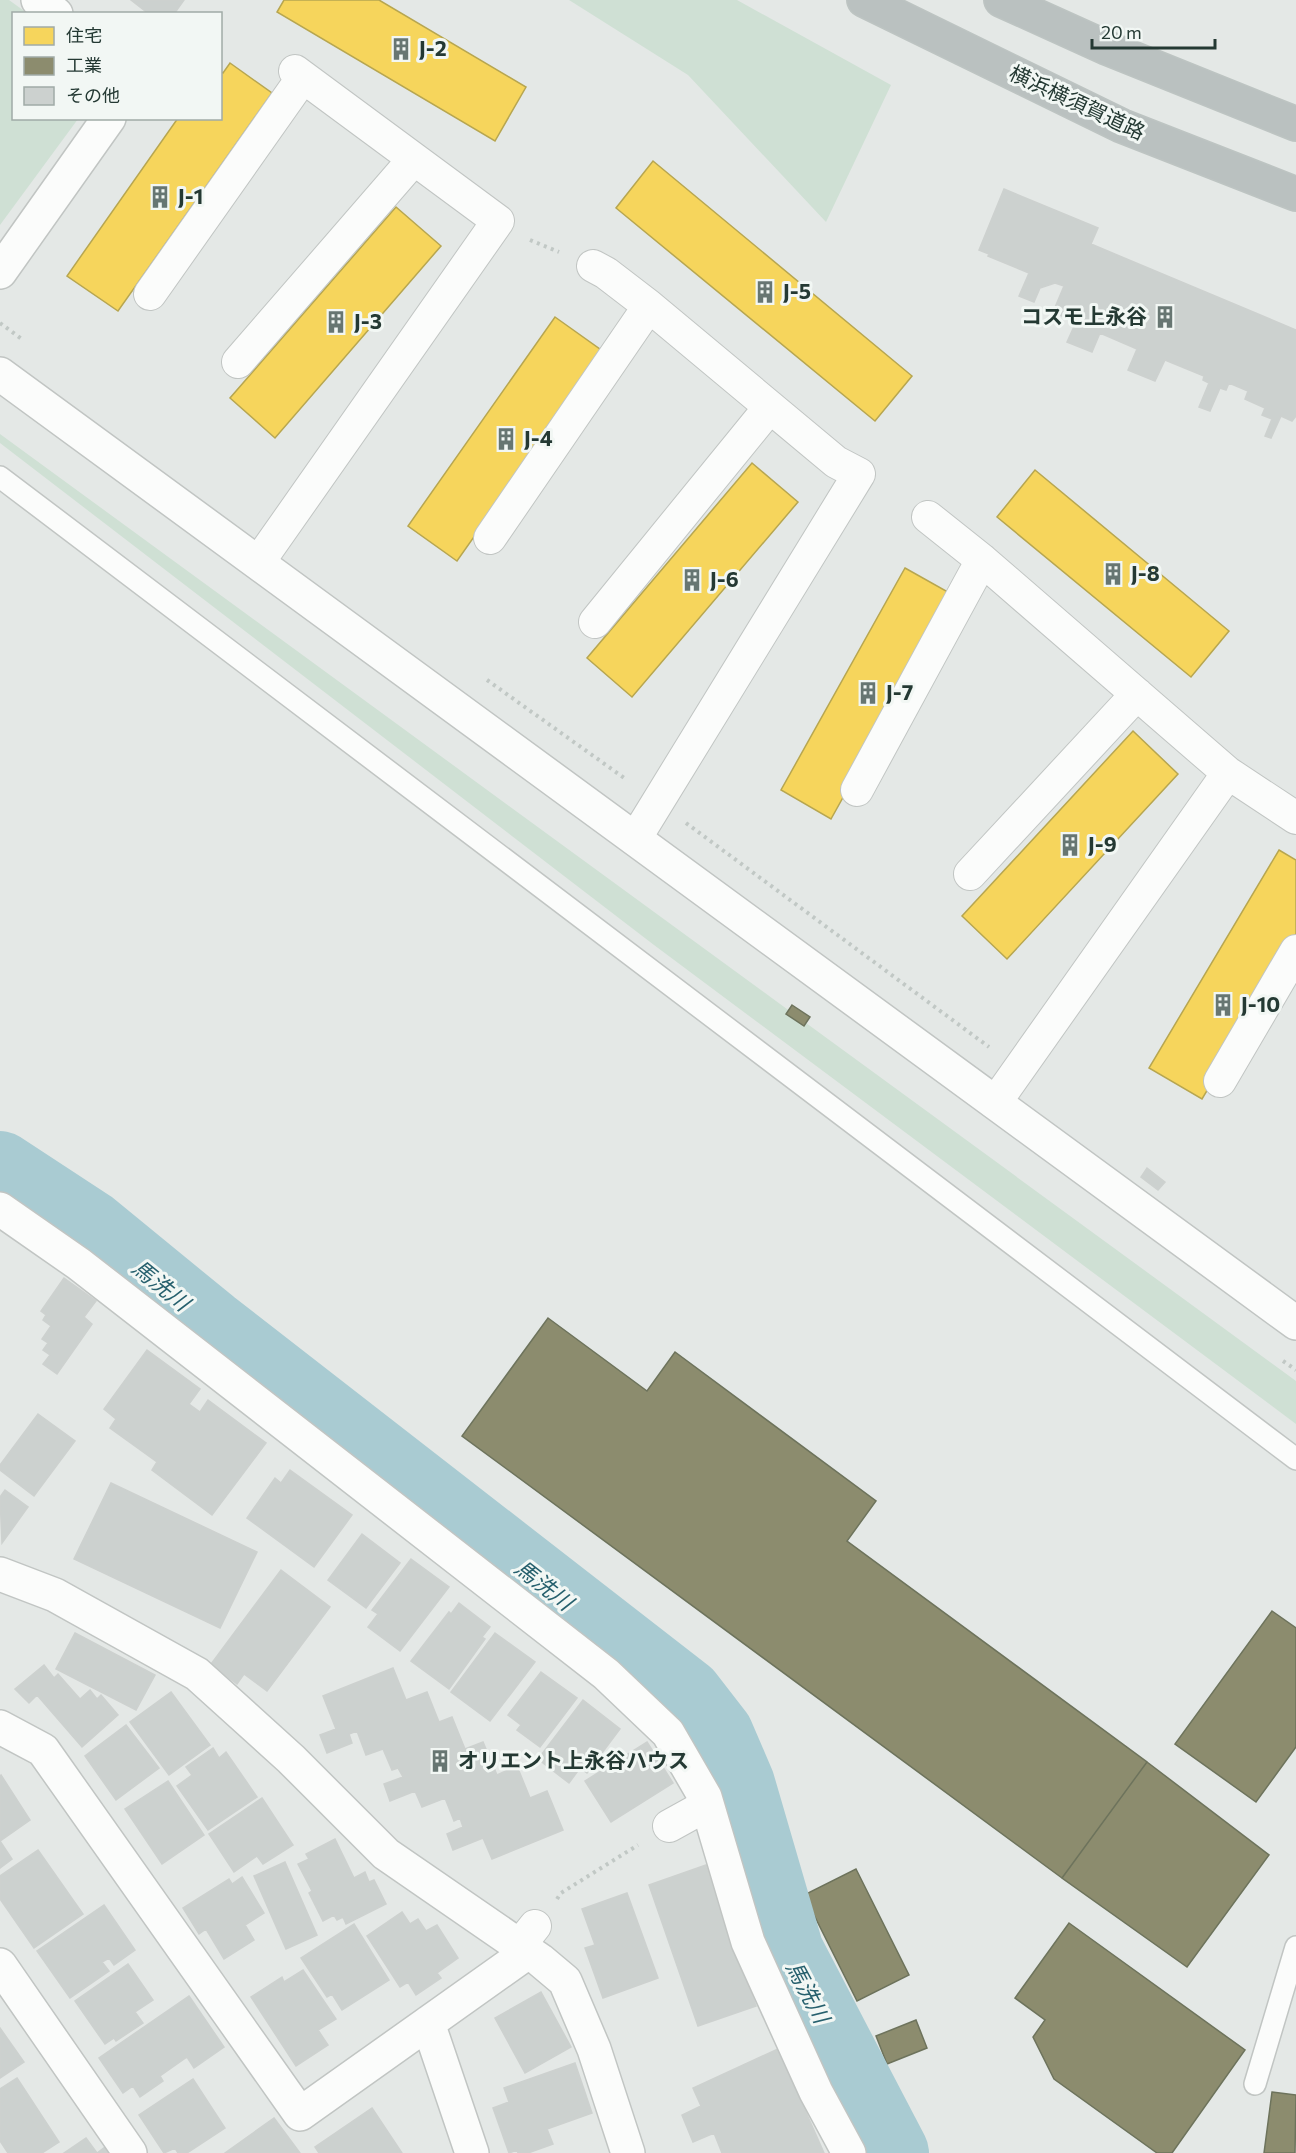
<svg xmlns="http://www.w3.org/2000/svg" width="1296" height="2153" font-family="Commissioner,'Noto Sans JP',sans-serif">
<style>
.green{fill:#cfe0d4}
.homes{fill:#f6d55c;stroke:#b7a650;stroke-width:1.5}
.industry{fill:#8c8c6e;stroke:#6d735c;stroke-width:1.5}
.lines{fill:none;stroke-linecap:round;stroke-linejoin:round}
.river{stroke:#a9cbd2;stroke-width:74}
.building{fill:#ccd1cf;stroke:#cdd1cf;stroke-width:1.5}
.service-casing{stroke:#c1c5c3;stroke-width:24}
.pedestrian-casing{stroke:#c1c5c3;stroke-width:34}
.minor-casing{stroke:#c1c5c3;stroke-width:36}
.tertiary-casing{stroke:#c1c5c3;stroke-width:36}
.motorway-casing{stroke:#bdc4c2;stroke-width:36}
.path{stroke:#c1c8c5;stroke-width:4;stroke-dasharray:3 4.5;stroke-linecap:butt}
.service{stroke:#fbfcfb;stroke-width:21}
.pedestrian{stroke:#fbfcfb;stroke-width:32}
.minor{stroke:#fbfcfb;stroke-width:33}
.tertiary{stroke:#fbfcfb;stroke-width:33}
.motorway{stroke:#bac1c0;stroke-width:33}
.labels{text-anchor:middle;stroke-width:6;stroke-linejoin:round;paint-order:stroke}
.poi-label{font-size:21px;font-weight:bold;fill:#243933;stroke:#f2f7f4;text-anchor:start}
.street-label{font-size:21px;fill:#243933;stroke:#f2f7f4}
.water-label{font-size:22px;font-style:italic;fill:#26606d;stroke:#f2f7f4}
</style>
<rect width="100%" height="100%" fill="#e4e8e6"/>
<!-- green -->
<path class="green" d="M0,0H9L27,13L14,14V118L78,119L0,225Z
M569,0H737L891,85L826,222L688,75Z
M0,434L1296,1381V1424L654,945L0,443Z"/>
<!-- homes -->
<path class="homes" d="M284,0H379L526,87L495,141L277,12Z
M230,63L272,93L118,311L67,276L178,118H220V71L223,73Z
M653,161L912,376L875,421L616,208Z
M396,207L441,246L275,438L230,398Z
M555,317L604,352L457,561L408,526Z
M752,463L798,502L632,697L587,658Z
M1035,470L1229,631L1191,677L997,517Z
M905,568L955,596L831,819L781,790Z
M1133,731L1178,774L1007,959L962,916Z
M1279,850L1296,860V942L1202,1099L1149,1068Z"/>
<!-- industry -->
<path class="industry" d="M792,1005L810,1017L804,1026L786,1014Z
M548,1318L647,1391L675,1352L876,1501L847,1541L1147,1762L1062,1878L462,1436Z
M1272,1611L1296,1628V1747L1256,1802L1175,1744Z
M1147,1762L1269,1855L1187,1967L1062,1878Z
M856,1869L909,1975L857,2001L804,1895Z
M1069,1923L1245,2050L1172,2153H1157L1054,2079L1033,2037L1045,2020L1015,1998Z
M916,2020L927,2048L887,2064L876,2036Z
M1272,2092L1296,2095L1295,2153H1264Z"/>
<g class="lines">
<!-- river -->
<path class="river" d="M0,1168L90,1227L211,1326L686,1695L717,1735L738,1784L787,1952L892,2153"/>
</g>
<!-- building -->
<path class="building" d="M131,0H184L174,14H149Z
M1004,189L1098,228L1091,244L1296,330V416L1292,421L1281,416L1271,438L1265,436L1272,419L1262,415L1265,408L1245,399L1248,391L1229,383L1226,390L1220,388L1210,411L1199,407L1209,383L1203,380L1204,376L1165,360L1155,381L1128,370L1137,349L1100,333L1092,352L1067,342L1076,322L1053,312L1064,286L1055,283L1040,288L1034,302L1019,296L1029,273L988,256L989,254L979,250Z
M1147,1168L1165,1182L1158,1190L1141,1177Z
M64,1278L96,1301L84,1317L92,1324L57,1374L43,1364L50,1355L43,1350L48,1343L42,1339L51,1326L43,1320L46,1315L41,1311Z
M147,1350L200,1389L189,1404L200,1412L208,1400L266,1443L212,1515L152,1470L157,1462L110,1428L116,1419L104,1409Z
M38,1414L75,1441L34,1496L0,1470V1465Z
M290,1470L352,1515L314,1567L247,1518L275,1478L281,1483Z
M111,1483L257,1552L220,1628L74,1559Z
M5,1490L28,1507L2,1543L0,1497Z
M362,1534L400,1563L366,1608L328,1580Z
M411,1559L449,1587L400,1651L368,1627L378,1614L372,1610Z
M281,1570L330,1607L267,1691L244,1674L237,1684L211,1664Z
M459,1603L490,1627L482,1637L485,1639L449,1689L411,1661L449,1612L451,1614Z
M75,1633L155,1675L136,1710L56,1669Z
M495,1633L535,1662L490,1721L451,1692Z
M44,1665L54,1678L58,1674L80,1699L90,1690L97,1699L101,1695L118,1715L82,1747L37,1695L29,1703L15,1689Z
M393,1668L406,1700L427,1692L439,1722L452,1717L465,1749L483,1742L497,1775L517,1766L530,1798L547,1791L563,1830L492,1859L483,1838L453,1850L447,1834L463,1827L460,1818L454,1821L445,1798L422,1807L415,1791L390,1801L384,1784L403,1777L398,1768L392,1770L383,1749L366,1755L357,1731L349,1734L352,1743L327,1753L320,1735L336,1729L323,1696Z
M541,1672L577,1698L540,1747L517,1730L521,1725L508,1715Z
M171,1692L210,1745L169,1775L130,1722Z
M583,1700L620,1729L587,1773L580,1768L569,1783L538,1759Z
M126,1725L159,1768L116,1800L85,1756Z
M647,1742L673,1783L611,1822L585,1781Z
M213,1748L219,1758L226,1752L257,1797L208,1830L177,1786L192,1775L186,1767Z
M1,1775L30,1820L0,1841V1776Z
M168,1781L204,1835L162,1864L125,1809Z
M262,1798L293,1845L263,1864L257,1856L234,1872L209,1834Z
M335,1839L354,1878L365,1872L369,1882L374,1880L386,1904L346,1924L343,1917L337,1920L334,1915L323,1921L309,1893L312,1891L298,1864L309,1859L306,1854Z
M0,1841L12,1859L0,1868Z
M38,1850L83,1914L34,1948L0,1899V1876Z
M285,1862L317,1935L286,1949L254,1876Z
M706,1865L756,2006L698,2026L649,1885Z
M242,1877L264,1913L245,1925L254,1940L224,1959L206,1929L199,1934L183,1908L229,1879L232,1884Z
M627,1893L658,1978L603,1998L585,1948L595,1945L582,1909Z
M104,1905L135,1950L114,1965L109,1958L102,1962L109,1971L70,1998L37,1951Z
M402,1912L410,1924L418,1919L426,1931L437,1925L458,1958L437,1973L441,1978L416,1995L408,1982L400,1987L367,1936Z
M354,1924L389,1980L342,2010L332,1994L327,1997L301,1958Z
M128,1964L153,2000L135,2012L143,2023L116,2041L114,2038L105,2044L75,2001Z
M303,1970L336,2019L318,2030L328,2045L296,2066L251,1997L282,1977L284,1982Z
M541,1992L571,2047L525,2073L495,2018Z
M189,1996L224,2047L194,2068L187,2057L160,2076L163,2081L140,2097L133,2086L123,2093L99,2058Z
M0,2028L24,2062L0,2078Z
M778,2049L824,2153H722L714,2133L693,2142L682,2115L701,2106L693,2088Z
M575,2063L592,2113L547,2129L553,2144L528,2153H518L517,2150L509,2153L493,2108L509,2102L504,2088Z
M17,2078L59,2142L42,2153H8L0,2141V2089Z
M193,2079L225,2128L187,2153H178L175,2148L164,2153L139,2115Z
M372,2108L402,2153H319L315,2147Z
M274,2118L300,2153H225Z
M86,2138L97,2153L109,2144L114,2153H64Z"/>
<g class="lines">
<!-- service casing -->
<g class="service-casing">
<path id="service" d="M0,477L1296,1459
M1255,2084L1296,1947"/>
</g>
<!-- pedestrian casing -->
<g class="pedestrian-casing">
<path id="pedestrian" d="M593,266L606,273L649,306L836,462L859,474L635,839
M150,294L303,77
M238,362L414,159
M928,517L982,560L1228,773
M490,538L649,306
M258,563L498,221L295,71
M595,622L770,407
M857,790L982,560
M970,874L1137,694
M1220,1081L1296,951
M995,1103L1228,773L1296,818
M669,1826L707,1805
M519,1946L535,1926"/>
</g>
<!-- minor casing -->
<g class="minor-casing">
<path id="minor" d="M38,0L56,14
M0,272L109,118
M0,1209L79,1264L606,1674L668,1733L705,1797L748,1942L816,2092L849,2153
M0,1574L55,1595L197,1674L291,1759L386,1854L540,1960L565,1981L594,2049L628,2153
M0,1727L43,1750L300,2114L528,1952
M0,1965L130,2153
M428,2023L472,2153"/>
</g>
<!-- tertiary casing -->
<g class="tertiary-casing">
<path id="tertiary" d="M0,374L1296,1323"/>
</g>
<!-- motorway casing -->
<g class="motorway-casing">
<path id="motorway" d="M864,0L1122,126L1296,194
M1001,0L1107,48L1296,124"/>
</g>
<!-- path -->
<path class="path" d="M530,240L559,252
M0,323L23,340
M487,680L627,780
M686,823L989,1047
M1283,1361L1296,1370
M557,1899L561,1893L638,1845"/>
<!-- service -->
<use href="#service" class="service"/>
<!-- pedestrian -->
<use href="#pedestrian" class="pedestrian"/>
<!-- minor -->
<use href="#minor" class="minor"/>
<!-- tertiary -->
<use href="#tertiary" class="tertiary"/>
<!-- motorway -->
<use href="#motorway" class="motorway"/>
</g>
<!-- icons -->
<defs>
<g id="building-bare" transform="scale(1.8)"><path d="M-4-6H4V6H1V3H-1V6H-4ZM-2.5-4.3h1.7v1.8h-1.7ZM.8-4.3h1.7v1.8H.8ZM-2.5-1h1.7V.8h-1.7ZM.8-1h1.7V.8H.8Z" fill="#677672" stroke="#f2f7f4" stroke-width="2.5" paint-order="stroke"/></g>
</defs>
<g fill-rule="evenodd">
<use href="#building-bare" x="401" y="49"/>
<use href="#building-bare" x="160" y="197"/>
<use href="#building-bare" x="765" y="292"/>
<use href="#building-bare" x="1165" y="317"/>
<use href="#building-bare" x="336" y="322"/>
<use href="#building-bare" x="506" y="439"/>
<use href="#building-bare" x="1113" y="574"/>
<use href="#building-bare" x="692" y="580"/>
<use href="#building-bare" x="868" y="693"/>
<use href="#building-bare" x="1070" y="845"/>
<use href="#building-bare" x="1223" y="1005"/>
<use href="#building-bare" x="440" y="1761"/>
</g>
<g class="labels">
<!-- poi labels -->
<g class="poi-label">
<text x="419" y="56">J-2</text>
<text x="178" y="204">J-1</text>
<text x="783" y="299">J-5</text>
<text x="1147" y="324" text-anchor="end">コスモ上永谷</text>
<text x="354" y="329">J-3</text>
<text x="524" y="446">J-4</text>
<text x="1131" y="581">J-8</text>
<text x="710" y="587">J-6</text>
<text x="886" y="700">J-7</text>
<text x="1088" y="852">J-9</text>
<text x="1241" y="1012">J-10</text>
<text x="458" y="1768">オリエント上永谷ハウス</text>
</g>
<!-- street labels -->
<g class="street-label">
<text transform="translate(1077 103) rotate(25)" y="7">横浜横須賀道路</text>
</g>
<!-- water labels -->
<g class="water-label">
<text transform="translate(161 1285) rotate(39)" y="8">馬洗川</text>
<text transform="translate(544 1585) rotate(38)" y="8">馬洗川</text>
<text transform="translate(808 1992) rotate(62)" y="8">馬洗川</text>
</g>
</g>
<!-- legend -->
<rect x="12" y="12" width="210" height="108" fill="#f2f7f4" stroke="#a0aba7" stroke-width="1.5"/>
<rect x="24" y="27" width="30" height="18" fill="#f6d55c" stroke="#a0aba7" stroke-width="1.5"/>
<text x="66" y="42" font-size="18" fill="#243933">住宅</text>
<rect x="24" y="57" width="30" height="18" fill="#8c8c6e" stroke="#a0aba7" stroke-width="1.5"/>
<text x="66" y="72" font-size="18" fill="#243933">工業</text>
<rect x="24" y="87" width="30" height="18" fill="#ccd1cf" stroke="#a0aba7" stroke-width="1.5"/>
<text x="66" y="102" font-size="18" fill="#243933">その他</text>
<!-- scale -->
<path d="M1092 39v9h123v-9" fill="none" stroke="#243933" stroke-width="3"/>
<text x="1101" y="39" font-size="18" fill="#243933" stroke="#f2f7f4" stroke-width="4.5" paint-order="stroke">20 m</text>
</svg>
